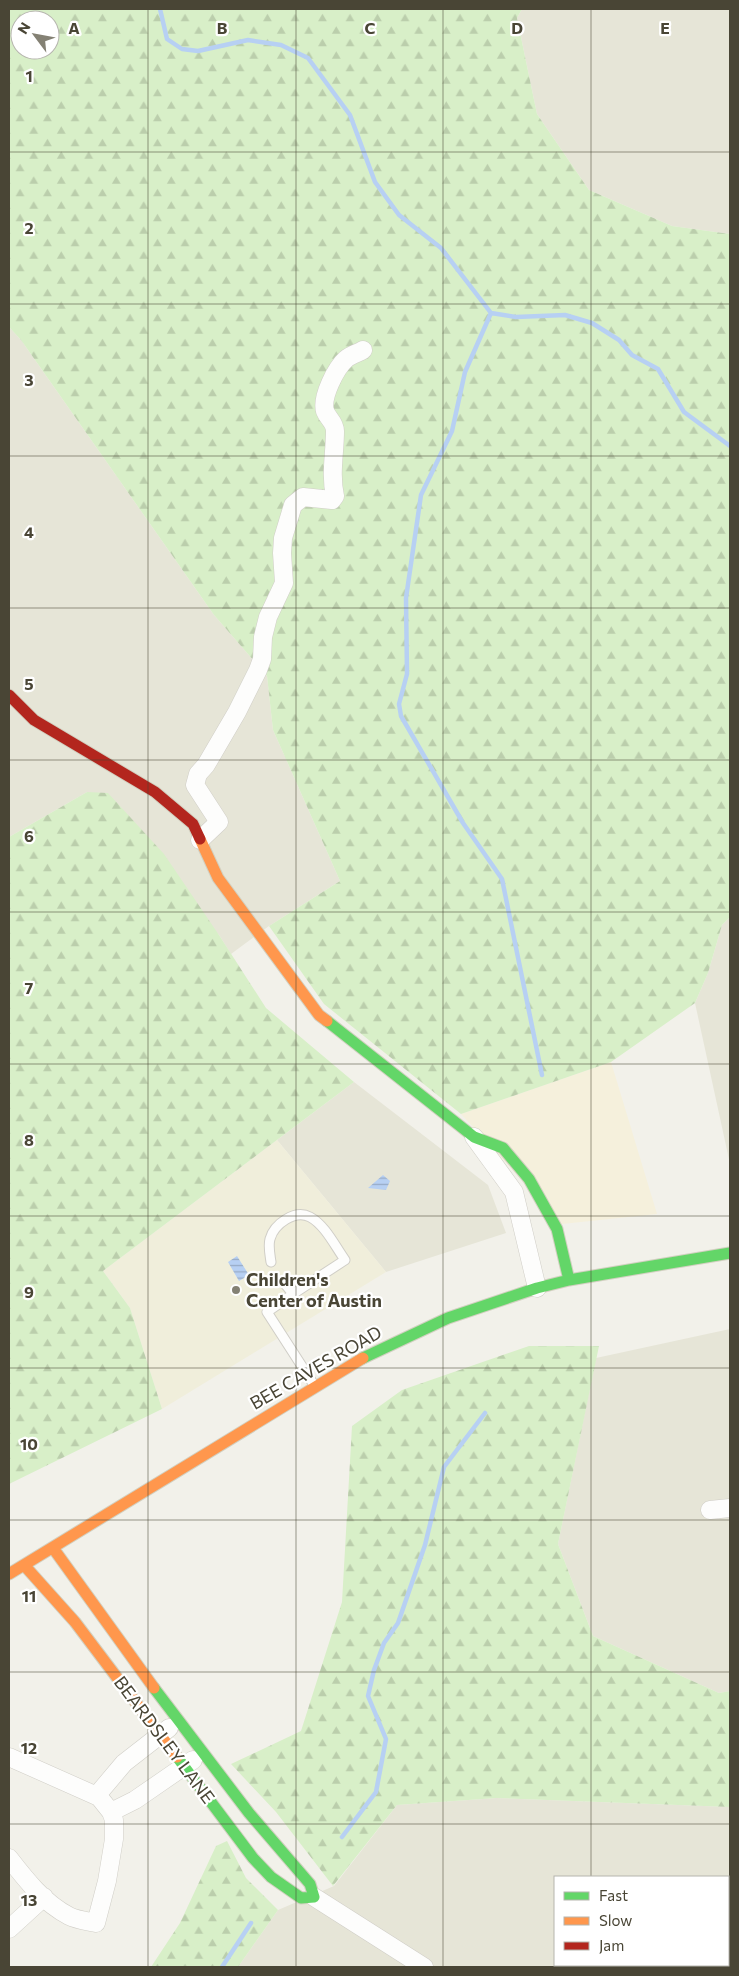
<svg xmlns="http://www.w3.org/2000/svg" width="739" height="1976" font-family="Commissioner,sans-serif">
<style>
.residential{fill:#e6e5d7;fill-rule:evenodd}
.commercial{fill:#f5f0dc}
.education{fill:#f0eedb}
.forest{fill:url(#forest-firs);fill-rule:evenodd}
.water{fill:url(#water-rules)}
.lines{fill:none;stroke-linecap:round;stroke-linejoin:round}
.stream{stroke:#b7d0f3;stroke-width:4.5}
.lane-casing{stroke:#d0cec7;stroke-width:11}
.street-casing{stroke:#d0cec7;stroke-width:19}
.fast-casing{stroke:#d2d0c0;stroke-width:13}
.slow-casing{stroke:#d2d0c0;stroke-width:13}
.jam-casing{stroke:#d2d0c0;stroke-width:13}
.lane{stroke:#fdfdfc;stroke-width:9}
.street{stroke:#fdfdfc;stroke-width:18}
.fast{stroke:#63d668;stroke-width:11}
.slow{stroke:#ff974d;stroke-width:11}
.jam{stroke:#b3261e;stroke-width:11}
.grid{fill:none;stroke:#494535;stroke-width:1;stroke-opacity:0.55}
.poi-dot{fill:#848174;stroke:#fff;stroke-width:2}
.labels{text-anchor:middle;stroke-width:4.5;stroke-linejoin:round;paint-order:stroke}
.poi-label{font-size:18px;font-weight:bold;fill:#494535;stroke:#fff;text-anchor:start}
.street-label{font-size:18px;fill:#494535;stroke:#fff}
.grid-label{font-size:16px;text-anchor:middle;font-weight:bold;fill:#494535;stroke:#fff;stroke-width:4.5;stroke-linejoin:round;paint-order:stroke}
</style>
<defs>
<pattern id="forest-firs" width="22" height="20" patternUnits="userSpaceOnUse" patternTransform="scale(1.25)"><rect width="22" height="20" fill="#d8efc8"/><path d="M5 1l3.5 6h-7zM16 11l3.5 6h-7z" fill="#bbceac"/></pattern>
<pattern id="water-rules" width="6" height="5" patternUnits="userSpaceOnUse" patternTransform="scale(1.25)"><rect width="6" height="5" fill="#b7d0f3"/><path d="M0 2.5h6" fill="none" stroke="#97abc6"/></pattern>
</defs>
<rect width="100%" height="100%" fill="#f2f1ea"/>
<!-- residential -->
<path class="residential" d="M522,9H730V234L672,226L589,190L537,114L517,18Z
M9,327L21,340L214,615L267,676L273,730L340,881L269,926L231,954L219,935L87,792L9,837Z
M730,917V1164L695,1003L708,973L722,925Z
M354,1082L488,1185L506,1233L386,1272L277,1140Z
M730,1329V1691L719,1693L593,1636L558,1544L596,1358Z
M497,1798L730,1807V1967H238L278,1910L334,1886L397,1805ZM555,1877H728V1965H555Z"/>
<!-- commercial -->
<path class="commercial" d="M611,1062L657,1214L562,1224L461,1114Z"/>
<!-- education -->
<path class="education" d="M277,1140L386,1272L162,1409L130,1308L103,1271Z"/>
<!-- forest -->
<path class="forest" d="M9,9H522L517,18L537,114L589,190L672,226L730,234V917L722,925L708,973L695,1003L611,1062L461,1114L324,1004L269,926L340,881L273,730L267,676L214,615L21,340L9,327ZM20,20H50V50H20Z
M87,792L108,793L164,854L219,935L266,1008L354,1082L103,1271L130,1308L162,1409L9,1484V837Z
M529,1346H599L558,1544L593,1636L719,1693L730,1691V1807L497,1798L397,1805L333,1886L276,1812L231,1764L301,1731L342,1602L352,1426L402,1390Z
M227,1841L246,1878L278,1910L238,1967H151L180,1923L216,1846Z"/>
<!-- water -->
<path class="water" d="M383,1175L390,1181L386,1190L368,1188Z
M237,1256L249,1275L239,1281L228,1262Z"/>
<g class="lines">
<!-- stream -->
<path class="stream" d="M160,9L167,39L182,49L198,51L248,40L281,45L308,58L350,115L375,182L399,215L441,248L491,313L465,372L452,431L421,495L406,598L407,674L399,704L401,716L463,823L502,879L542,1075
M491,313L516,317L565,315L592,323L619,340L632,355L658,369L684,412L730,446
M342,1837L376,1792L386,1739L368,1696L374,1670L384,1643L398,1623L425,1545L444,1467L485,1413
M222,1967L251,1923"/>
<!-- lane casing -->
<g class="lane-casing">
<path id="lane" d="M271,1262C270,1255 268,1246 270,1239C274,1224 295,1209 310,1217C325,1225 335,1246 345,1260L293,1294L285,1284
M293,1294L267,1312L314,1385"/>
</g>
<!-- street casing -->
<g class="street-casing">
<path id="street" d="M200,840L219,822L195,785L198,774L206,765L237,712L258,670L262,659L263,637L268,617L284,583L282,553L283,538L293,505L303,497L332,500L335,496C330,474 335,453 335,431C335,422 328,419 325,411C321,397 336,368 346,359C351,355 358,353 363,350
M474,1137L514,1192L537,1288
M710,1510L730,1508
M9,1757L99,1797L111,1812L114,1820V1839L107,1881L96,1923C87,1921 77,1920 69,1916C44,1903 26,1880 9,1858
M97,1795L124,1763L169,1728
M111,1812L135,1800L193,1760
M314,1897L424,1967
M9,1929L44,1897"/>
</g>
<!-- fast casing -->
<g class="fast-casing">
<path id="fast" d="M327,1021L474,1137L503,1148L529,1179L557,1229L569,1280
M363,1358L448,1318L537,1288L569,1280L730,1253
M154,1688L249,1813L310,1884L314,1897L301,1898L271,1877L253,1858L177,1757"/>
</g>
<!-- slow casing -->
<g class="slow-casing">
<path id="slow" d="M200,839L218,878L319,1015L327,1021
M53,1548L154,1688
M24,1565L75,1622L177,1757
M9,1574L363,1358"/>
</g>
<!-- jam casing -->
<g class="jam-casing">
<path id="jam" d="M9,695L34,720L155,792L193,824L200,839"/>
</g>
<!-- lane -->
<use href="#lane" class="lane"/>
<!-- street -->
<use href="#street" class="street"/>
<!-- fast -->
<use href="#fast" class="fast"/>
<!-- slow -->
<use href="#slow" class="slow"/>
<!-- jam -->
<use href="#jam" class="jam"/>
</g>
<!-- grid -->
<path class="grid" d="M148,9V1967M296,9V1967M443,9V1967M591,9V1877M9,152H730M9,304H730M9,456H730M9,608H730M9,760H730M9,912H730M9,1064H730M9,1216H730M9,1368H730M9,1520H730M9,1672H730M9,1824H730M591,1965V1967"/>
<!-- markers -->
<circle class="poi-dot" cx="236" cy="1290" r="5"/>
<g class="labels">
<!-- poi labels -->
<g class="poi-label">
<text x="246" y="1286">Children's<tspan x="246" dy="21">Center of Austin</tspan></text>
</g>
<!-- street labels -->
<g class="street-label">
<text transform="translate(316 1368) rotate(-30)" y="6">BEE CAVES ROAD</text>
<text transform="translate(164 1740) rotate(53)" y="6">BEARDSLEY LANE</text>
</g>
</g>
<g class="grid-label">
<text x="74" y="34">A</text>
<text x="222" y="34">B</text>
<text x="370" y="34">C</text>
<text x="517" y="34">D</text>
<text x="665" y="34">E</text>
<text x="29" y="82">1</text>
<text x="29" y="234">2</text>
<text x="29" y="386">3</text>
<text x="29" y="538">4</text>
<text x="29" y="690">5</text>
<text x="29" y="842">6</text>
<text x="29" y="994">7</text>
<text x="29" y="1146">8</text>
<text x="29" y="1298">9</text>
<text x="29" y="1450">10</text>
<text x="29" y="1602">11</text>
<text x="29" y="1754">12</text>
<text x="29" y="1906">13</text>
</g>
<!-- border -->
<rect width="739" height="1976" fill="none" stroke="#494535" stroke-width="20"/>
<!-- legend -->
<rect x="554" y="1876" width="175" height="90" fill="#ffffff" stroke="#b6b5ae"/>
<rect x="564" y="1892" width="25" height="8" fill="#63d668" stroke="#b6b5ae"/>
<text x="599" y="1901" font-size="15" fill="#494535">Fast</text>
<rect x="564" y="1917" width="25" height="8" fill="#ff974d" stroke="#b6b5ae"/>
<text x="599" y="1926" font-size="15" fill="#494535">Slow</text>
<rect x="564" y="1942" width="25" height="8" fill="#b3261e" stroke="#b6b5ae"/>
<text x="599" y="1951" font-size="15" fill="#494535">Jam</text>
<!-- north arrow -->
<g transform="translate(35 35) rotate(302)"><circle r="24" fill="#ffffff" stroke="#b6b5ae"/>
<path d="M0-4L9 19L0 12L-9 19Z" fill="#848174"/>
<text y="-8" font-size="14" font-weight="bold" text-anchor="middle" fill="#494535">N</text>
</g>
</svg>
